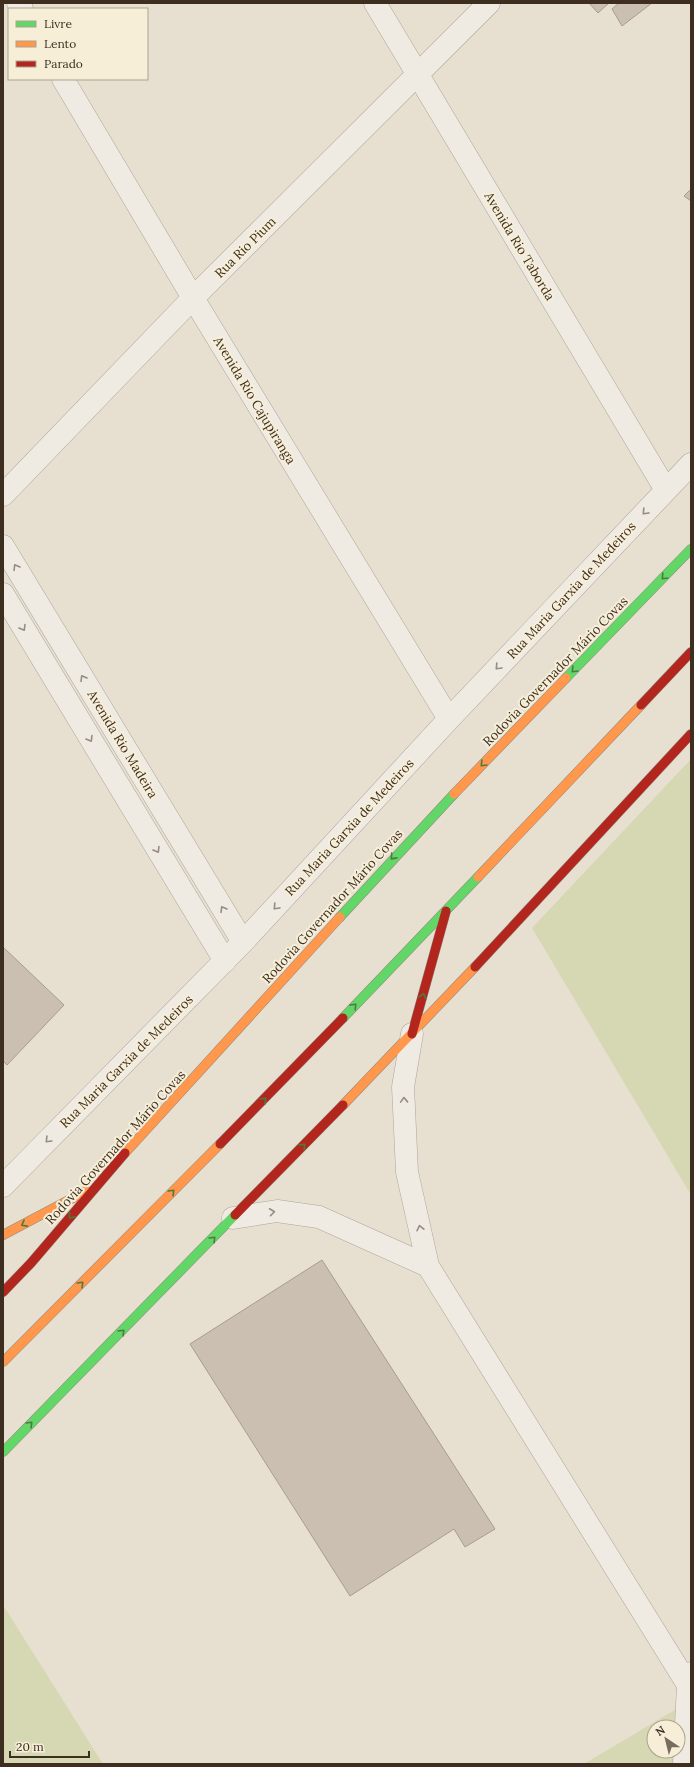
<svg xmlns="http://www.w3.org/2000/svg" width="694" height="1767" font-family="Lora,serif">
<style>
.green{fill:#d6d7b3;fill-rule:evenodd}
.building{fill:#cbbfb2;stroke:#a89c90}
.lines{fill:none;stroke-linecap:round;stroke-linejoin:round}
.street-casing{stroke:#ada599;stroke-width:23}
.fast-casing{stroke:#928b80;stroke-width:10}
.slow-casing{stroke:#928b80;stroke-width:10}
.jam-casing{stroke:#928b80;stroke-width:10}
.street{stroke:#efebe3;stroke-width:22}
.fast{stroke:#63d668;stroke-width:9}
.slow{stroke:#ff974d;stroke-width:9}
.jam{stroke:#b3261e;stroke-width:9}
.oneway{stroke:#968c82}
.oneway2{stroke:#4e7a40}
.labels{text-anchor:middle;stroke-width:4;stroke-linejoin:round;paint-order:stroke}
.street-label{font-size:13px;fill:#3d2e20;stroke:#f7eed8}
</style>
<rect width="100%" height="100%" fill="#e7e0d1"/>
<!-- green -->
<path class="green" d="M691,759V1195L532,928Z
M3,1605L103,1764H3Z
M688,1702L691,1764H584ZM654,1727H678V1751H654Z"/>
<!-- building -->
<path class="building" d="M589,3H609L598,13Z
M619,3H652L622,26L612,9Z
M691,189V201L684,196Z
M3,947L64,1005L7,1065L3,1061Z
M322,1260L495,1529L465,1547L454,1529L350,1596L190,1344Z"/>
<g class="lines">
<!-- street casing -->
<g class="street-casing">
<path id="street" d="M18,3L22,9
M375,3L666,490
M63,79L193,298L449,719
M3,495L193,298L489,3
M3,546L243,942
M3,594L225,961
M412,1034L403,1087L407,1172L428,1266L688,1685
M3,1186L243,942L449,719L691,464
M233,1218L277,1211L319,1217L428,1266
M684,1764L688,1685L691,1673"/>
</g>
<!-- fast casing -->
<g class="fast-casing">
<path id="fast" d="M566,678L691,549
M340,917L454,794
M343,1018L478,877
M3,1452L235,1215"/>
</g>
<!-- slow casing -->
<g class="slow-casing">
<path id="slow" d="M454,794L566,678
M478,877L641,705
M343,1105L475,967
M125,1153L340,917
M3,1235L86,1191
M3,1362L220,1144"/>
</g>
<!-- jam casing -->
<g class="jam-casing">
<path id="jam" d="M641,705L691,652
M475,967L691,734
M412,1034L446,911
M220,1144L343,1018
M235,1215L343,1105
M3,1292L31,1263L125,1153"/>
</g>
<!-- street -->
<use href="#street" class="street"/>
<!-- fast -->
<use href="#fast" class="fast"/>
<!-- slow -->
<use href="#slow" class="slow"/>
<!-- jam -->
<use href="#jam" class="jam"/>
</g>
<!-- one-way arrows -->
<defs><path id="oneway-chevron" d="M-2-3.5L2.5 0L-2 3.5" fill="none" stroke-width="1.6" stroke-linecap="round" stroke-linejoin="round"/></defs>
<g class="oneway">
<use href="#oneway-chevron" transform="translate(645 512) rotate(133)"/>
<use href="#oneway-chevron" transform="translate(16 567) rotate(-121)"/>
<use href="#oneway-chevron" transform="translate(23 628) rotate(59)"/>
<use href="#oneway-chevron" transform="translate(498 667) rotate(133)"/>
<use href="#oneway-chevron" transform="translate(83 678) rotate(-121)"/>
<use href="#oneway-chevron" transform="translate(90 739) rotate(59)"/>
<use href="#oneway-chevron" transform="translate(157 850) rotate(59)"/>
<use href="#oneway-chevron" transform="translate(276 907) rotate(133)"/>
<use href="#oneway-chevron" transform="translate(223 909) rotate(-121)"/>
<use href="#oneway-chevron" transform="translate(404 1100) rotate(-92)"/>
<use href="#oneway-chevron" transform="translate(48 1140) rotate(135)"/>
<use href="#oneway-chevron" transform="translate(272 1212) rotate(-7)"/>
<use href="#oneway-chevron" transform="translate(420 1228) rotate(-103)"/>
</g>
<g class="oneway2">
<use href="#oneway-chevron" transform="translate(664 577) rotate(134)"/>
<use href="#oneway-chevron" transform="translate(574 670) rotate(134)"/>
<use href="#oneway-chevron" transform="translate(483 764) rotate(134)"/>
<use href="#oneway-chevron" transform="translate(393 857) rotate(132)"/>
<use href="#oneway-chevron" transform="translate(423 996) rotate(-75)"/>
<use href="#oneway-chevron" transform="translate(354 1006) rotate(-47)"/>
<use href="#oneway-chevron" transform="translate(264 1100) rotate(-45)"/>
<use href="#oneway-chevron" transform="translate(303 1146) rotate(-46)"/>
<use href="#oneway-chevron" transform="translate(172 1192) rotate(-45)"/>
<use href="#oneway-chevron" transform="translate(71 1216) rotate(130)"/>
<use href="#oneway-chevron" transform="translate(24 1224) rotate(152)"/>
<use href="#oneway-chevron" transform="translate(213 1239) rotate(-45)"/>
<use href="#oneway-chevron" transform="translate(81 1284) rotate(-45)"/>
<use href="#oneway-chevron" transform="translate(122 1332) rotate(-45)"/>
<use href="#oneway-chevron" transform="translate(30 1424) rotate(-45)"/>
</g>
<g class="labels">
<!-- street labels -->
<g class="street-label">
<text transform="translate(520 246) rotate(59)" y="5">Avenida Rio Taborda</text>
<text transform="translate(245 247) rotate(-45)" y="5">Rua Rio Pium</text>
<text transform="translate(255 400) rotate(59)" y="5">Avenida Rio Cajupiranga</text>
<text transform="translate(571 590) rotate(-47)" y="5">Rua Maria Garxia de Medeiros</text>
<text transform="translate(555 671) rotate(-46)" y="5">Rodovia Governador Mário Covas</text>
<text transform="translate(123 744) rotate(59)" y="5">Avenida Rio Madeira</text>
<text transform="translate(349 827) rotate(-47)" y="5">Rua Maria Garxia de Medeiros</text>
<text transform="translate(332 906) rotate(-48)" y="5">Rodovia Governador Mário Covas</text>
<text transform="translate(126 1061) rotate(-45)" y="5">Rua Maria Garxia de Medeiros</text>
<text transform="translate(115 1147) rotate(-48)" y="5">Rodovia Governador Mário Covas</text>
</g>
</g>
<!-- border -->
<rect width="694" height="1767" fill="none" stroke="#3d2e20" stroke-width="8"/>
<!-- legend -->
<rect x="8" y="8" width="140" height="72" fill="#f7eed8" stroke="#ada18e"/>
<rect x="16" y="21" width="20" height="6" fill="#63d668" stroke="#ada18e"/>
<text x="44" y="28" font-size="12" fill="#3d2e20">Livre</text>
<rect x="16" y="41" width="20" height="6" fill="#ff974d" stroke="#ada18e"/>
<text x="44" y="48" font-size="12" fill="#3d2e20">Lento</text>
<rect x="16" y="61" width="20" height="6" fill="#b3261e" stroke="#ada18e"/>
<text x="44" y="68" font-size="12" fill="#3d2e20">Parado</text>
<!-- north arrow -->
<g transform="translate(666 1739) rotate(325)"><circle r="19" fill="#f7eed8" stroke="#ada18e"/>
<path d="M0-3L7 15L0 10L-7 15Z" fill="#786c5e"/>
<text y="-6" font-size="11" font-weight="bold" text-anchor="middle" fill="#3d2e20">N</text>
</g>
<!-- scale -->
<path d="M10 1751v6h79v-6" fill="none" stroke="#3d2e20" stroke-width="2"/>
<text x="16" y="1751" font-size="12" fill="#3d2e20" stroke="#f7eed8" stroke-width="3" paint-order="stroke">20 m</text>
</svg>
